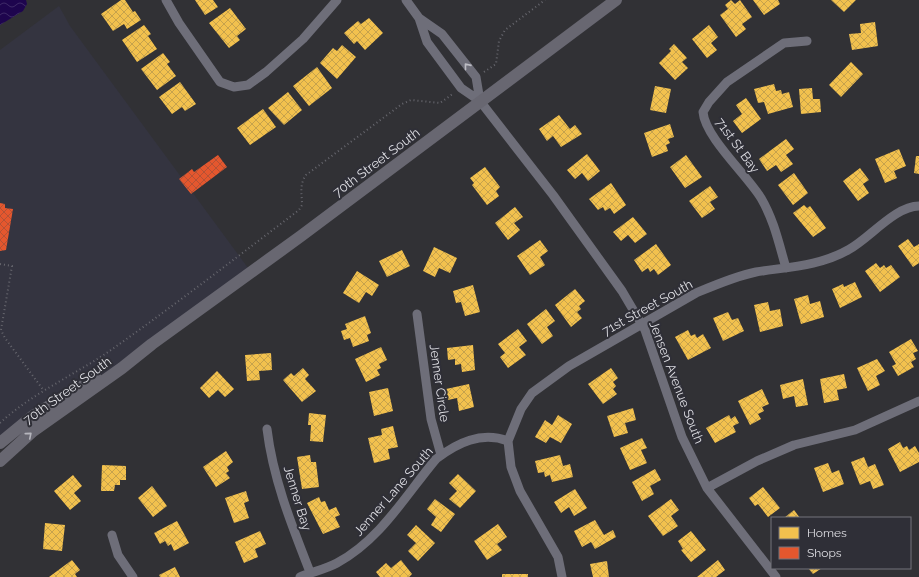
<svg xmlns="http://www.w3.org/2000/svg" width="919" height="577" font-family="Raleway,sans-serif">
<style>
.built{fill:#343440}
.water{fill:url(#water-waves)}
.homes{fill:url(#homes-cross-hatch)}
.shops{fill:url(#shops-cross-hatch)}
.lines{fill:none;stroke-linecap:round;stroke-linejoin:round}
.path{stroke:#67676e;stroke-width:2;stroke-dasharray:1 3;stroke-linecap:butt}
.minor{stroke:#6e6e79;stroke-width:9}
.secondary{stroke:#686771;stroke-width:12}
.oneway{stroke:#bdbdc4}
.oneway2{stroke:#b5b5bc}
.labels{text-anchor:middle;stroke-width:4;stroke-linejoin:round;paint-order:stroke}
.street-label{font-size:13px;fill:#dfdfe4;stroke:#2f2f37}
</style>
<defs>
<pattern id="water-waves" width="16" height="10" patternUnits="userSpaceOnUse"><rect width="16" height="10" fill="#1e054e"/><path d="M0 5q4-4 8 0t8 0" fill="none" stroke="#3e2967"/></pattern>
<pattern id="homes-cross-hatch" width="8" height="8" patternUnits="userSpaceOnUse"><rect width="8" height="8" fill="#f2c14e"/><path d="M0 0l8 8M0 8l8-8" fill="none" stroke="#c6a24c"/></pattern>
<pattern id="shops-cross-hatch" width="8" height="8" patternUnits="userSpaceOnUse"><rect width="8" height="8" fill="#e4572e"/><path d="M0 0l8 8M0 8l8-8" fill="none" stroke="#b45135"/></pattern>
</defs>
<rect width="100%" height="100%" fill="#313135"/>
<!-- built -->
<path class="built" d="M59,6L70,26L251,272L113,368L67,395L0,443V50Z"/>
<!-- water -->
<path class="water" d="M0,0H26L27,4L23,11L0,25Z"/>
<!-- homes -->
<path class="homes" d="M121,0H125L133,12L135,11L141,20L127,29L124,24L113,31L101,14Z
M195,0H213L218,7L205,15Z
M731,0L735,4L740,0L752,17L742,24L746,29L736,37L720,15L728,9L725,5Z
M753,0H778L780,4L764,15Z
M831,0H856L844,12Z
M230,8L246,29L237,36L240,40L229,48L209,23Z
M369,18L383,33L365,50L357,41L354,44L344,33L358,21L361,24Z
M875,22L878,46L852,50L849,34L861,33L860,24Z
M144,25L151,34L148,36L157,49L137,62L122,40Z
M709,25L718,37L711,43L717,50L707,58L692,39Z
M674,44L687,58L682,62L688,68L675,80L659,63L671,51L669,49Z
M342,45L356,57L337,79L320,63L333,48L337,51Z
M163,53L170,62L167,64L176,76L157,90L141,69Z
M851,62L863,74L841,97L829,85Z
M317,67L332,88L309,106L293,86Z
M180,82L196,104L185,111L182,107L172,114L159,97Z
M774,84L776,91L781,90L782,94L789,92L793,107L768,114L764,102L758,103L754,89Z
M655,86L671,89L666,113L650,110Z
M812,88L813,99H820L821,112L801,114L799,89Z
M288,92L302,110L284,125L268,108Z
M746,98L761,119L742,133L733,121L742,114L736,105Z
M263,109L276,127L250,145L237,128Z
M559,115L570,129L575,125L582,134L561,147L553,136L547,141L539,129Z
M670,124L674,137L668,139L670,143L666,145L668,151L652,157L644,133Z
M786,139L794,149L786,155L793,164L781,172L776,165L767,171L759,159Z
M899,149L906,166L894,171L897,178L885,183L875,159Z
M587,154L600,171L588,181L582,173L575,179L567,170Z
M686,155L702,177L685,188L670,167Z
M916,156H919V174L914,173Z
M485,167L500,187L496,191L499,196L487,205L472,185L474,183L470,178Z
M860,168L869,180L863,184L869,193L858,201L843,181Z
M794,173L808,193L793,205L778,185Z
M611,183L626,205L614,214L610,208L605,211L603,207L598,210L589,199Z
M710,186L718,197L710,202L715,209L702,218L689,201Z
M804,205L807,208L810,206L826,228L813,237L793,213Z
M515,207L523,217L514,223L520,230L508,240L495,223Z
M633,217L647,234L635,243L628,235L621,241L613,232Z
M908,239L914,247L919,244V263L913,267L898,246Z
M540,240L548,251L540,257L545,265L530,275L517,256Z
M656,244L671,265L658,275L654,269L650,272L648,268L642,272L634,260Z
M434,247L457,258L450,273L439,268L435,277L423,271Z
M402,250L410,266L387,277L379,261Z
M876,263L880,268L884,265L886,268L891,265L900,277L880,292L865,271Z
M357,271L379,285L372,296L366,292L359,303L343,293Z
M855,282L862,297L840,308L832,289L843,284L844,287Z
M473,285L480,312L465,316L461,302L456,303L453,291Z
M575,289L585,301L579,306L581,309L577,312L582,318L571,327L555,305Z
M808,295L810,304L820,301L824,317L801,324L794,299Z
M768,302L770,311L780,309L783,326L760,332L754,305Z
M546,309L555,321L547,327L553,336L542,344L527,324Z
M728,312L732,320L738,318L744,331L723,341L713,318Z
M365,316L371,333L367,335L369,341L353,347L350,338L344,340L341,331L347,329L345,324Z
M518,329L527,341L519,347L526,355L508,368L500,357L505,353L498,344Z
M688,330L691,336L695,334L697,338L703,334L711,348L688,360L675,337Z
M911,339L918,351L913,353L916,359L911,362L914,367L898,376L892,366L896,364L889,352Z
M473,345L475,370L462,372L461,364L455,365V359L448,360L447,348Z
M381,347L387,360L379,364L381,368L377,370L380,375L366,382L355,359Z
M271,353L272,370L259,371L260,380L247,381L245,355Z
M877,359L885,371L876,376L880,385L868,391L857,368Z
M303,368L309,375L305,379L316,391L302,402L283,380L291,373L294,376Z
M611,368L618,378L613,382L616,386L613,389L617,394L603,404L588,384Z
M217,371L234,389L225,397L218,390L209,398L200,388Z
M844,374L847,388L837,390L839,400L824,403L820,379Z
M803,379L808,405L796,407L794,396L783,399L780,385Z
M469,384L474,407L459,411L457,398L448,400L446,389Z
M388,388L393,411L374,416L369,392Z
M762,389L769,404L762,407L764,411L758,414L761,419L750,425L738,401Z
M633,408L636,420L625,423L628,433L614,437L607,416Z
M309,413L326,415L323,442L310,441L311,425H308Z
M558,415L572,424L561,443L550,437L546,443L535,437L545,420L552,425Z
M729,415L731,419L735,416L739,423L733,426L736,432L715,443L706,428Z
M393,426L398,447L388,449L390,459L374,463L368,438L382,435L381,429Z
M642,438L647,448L641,450L647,463L630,470L620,448Z
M900,442L903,448L907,446L909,450L915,446L919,453V462L900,472L888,449Z
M226,451L233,462L227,467L229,471L226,473L230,478L216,487L203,467Z
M310,455L311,462H316L319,487L302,489L297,457Z
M560,455L563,466L570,464L573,477L552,482L550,475L545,477L544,472L538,473L535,461Z
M864,457L868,467L875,464L884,485L873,489L870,481L860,485L851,462Z
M828,463L832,473L839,470L844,484L823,492L814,468Z
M102,465L126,466V480H120V485H115L114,491H101Z
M655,469L661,480L650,486L654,494L642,501L632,482Z
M458,474L476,491L460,508L449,499L457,491L449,483Z
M73,475L82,486L74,493L81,501L70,510L54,491Z
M152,486L167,506L153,517L138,498Z
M763,487L780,508L768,517L758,504L755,506L749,498Z
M575,489L587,508L574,516L569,507L561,513L554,502Z
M246,491L249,501L244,503L249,518L234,523L225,498Z
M319,497L321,502L325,501L329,510L336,507L340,515L335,517L340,527L323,534L307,503Z
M435,499L455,514L441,532L431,525L436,517L427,509Z
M671,499L679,510L671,516L678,526L663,536L648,516Z
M794,510L800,518H784Z
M595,520L604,535L613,530L616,537L595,549L591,542L582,547L574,531Z
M177,521L189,543L174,551L171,544L168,546L165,541L160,544L154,533Z
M45,523L65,525L62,551L43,549Z
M498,524L507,537L497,544L502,550L487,560L474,541Z
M416,525L435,543L418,561L408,551L416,543L407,535Z
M260,531L266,544L255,549L258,557L244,563L235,542Z
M691,531L706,550L691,562L681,550L683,549L678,541Z
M72,560L80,570L75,574L77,577H49Z
M401,560L412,574L409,577H380L376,572L386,563L391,568Z
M718,560L725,570L716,577H697Z
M607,561L609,577H593L590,564Z
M175,567L180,577H160L159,575Z
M808,568H822L813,574Z
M502,574H528V577H502Z"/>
<!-- shops -->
<path class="shops" d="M218,155L227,167L191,194L179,179L192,169L194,172Z
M0,203L5,204V208L13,209L6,250L0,251Z"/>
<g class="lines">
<!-- path -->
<path class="path" d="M484,72L496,64L499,41L505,30L545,0
M0,264L12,266L1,330L5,338L44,391
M0,423C32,393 75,375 111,350C175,305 237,257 299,210L302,205C302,194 299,185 306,175L402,104L411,100L440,103L454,93"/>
<!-- minor -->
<path class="minor" d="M166,0L179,23L220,82L234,87L248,85L266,72L303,39L337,0
M406,0L419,18L427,42L461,88L480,101L553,195L622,291L645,330L682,437L707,488L776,577
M419,18L442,34L476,77L480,101
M786,268C779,244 774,220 761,198C747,175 705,137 703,112L709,102L727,82L784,43L807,41
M417,314L431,419L441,455
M267,429C273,479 292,526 310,572
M508,441L521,409L532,393L569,366L696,293C715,285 736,276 756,272C787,267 820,266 848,250C869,239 895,206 919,206
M508,441L511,467L520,491L558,557L562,577
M707,488L757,461L794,445L855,430L919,401
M112,535L118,555L133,577
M300,577C312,572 326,569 337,563C380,540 405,496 436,459C457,443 481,431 508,441"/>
<!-- secondary -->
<path class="secondary" d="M0,443L33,416L96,378
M0,461L33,431L122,368L152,344L301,236L616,0"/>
</g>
<!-- one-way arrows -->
<defs><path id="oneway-chevron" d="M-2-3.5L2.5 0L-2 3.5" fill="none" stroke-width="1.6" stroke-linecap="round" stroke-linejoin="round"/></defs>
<use class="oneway" href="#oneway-chevron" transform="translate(467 66) rotate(-129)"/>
<use class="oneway2" href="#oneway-chevron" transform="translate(29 435) rotate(-40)"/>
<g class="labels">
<!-- street labels -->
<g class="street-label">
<text transform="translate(738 145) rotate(54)" y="5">71st St Bay</text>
<text transform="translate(376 162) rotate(-37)" y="5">70th Street South</text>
<text transform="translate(647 307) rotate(-29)" y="5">71st Street South</text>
<text transform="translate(677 382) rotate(69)" y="5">Jensen Avenue South</text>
<text transform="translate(440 383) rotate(82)" y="5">Jenner Circle</text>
<text transform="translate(67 390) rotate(-36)" y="5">70th Street South</text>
<text transform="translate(393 491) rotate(-49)" y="5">Jenner Lane South</text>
<text transform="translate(298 498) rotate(73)" y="5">Jenner Bay</text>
</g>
</g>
<!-- legend -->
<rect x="771" y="517" width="140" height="52" fill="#2f2f37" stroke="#75757c"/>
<rect x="779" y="527" width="20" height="12" fill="#f2c14e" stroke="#75757c"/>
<text x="807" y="537" font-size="12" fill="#dfdfe4">Homes</text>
<rect x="779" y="547" width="20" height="12" fill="#e4572e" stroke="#75757c"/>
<text x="807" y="557" font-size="12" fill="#dfdfe4">Shops</text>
</svg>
